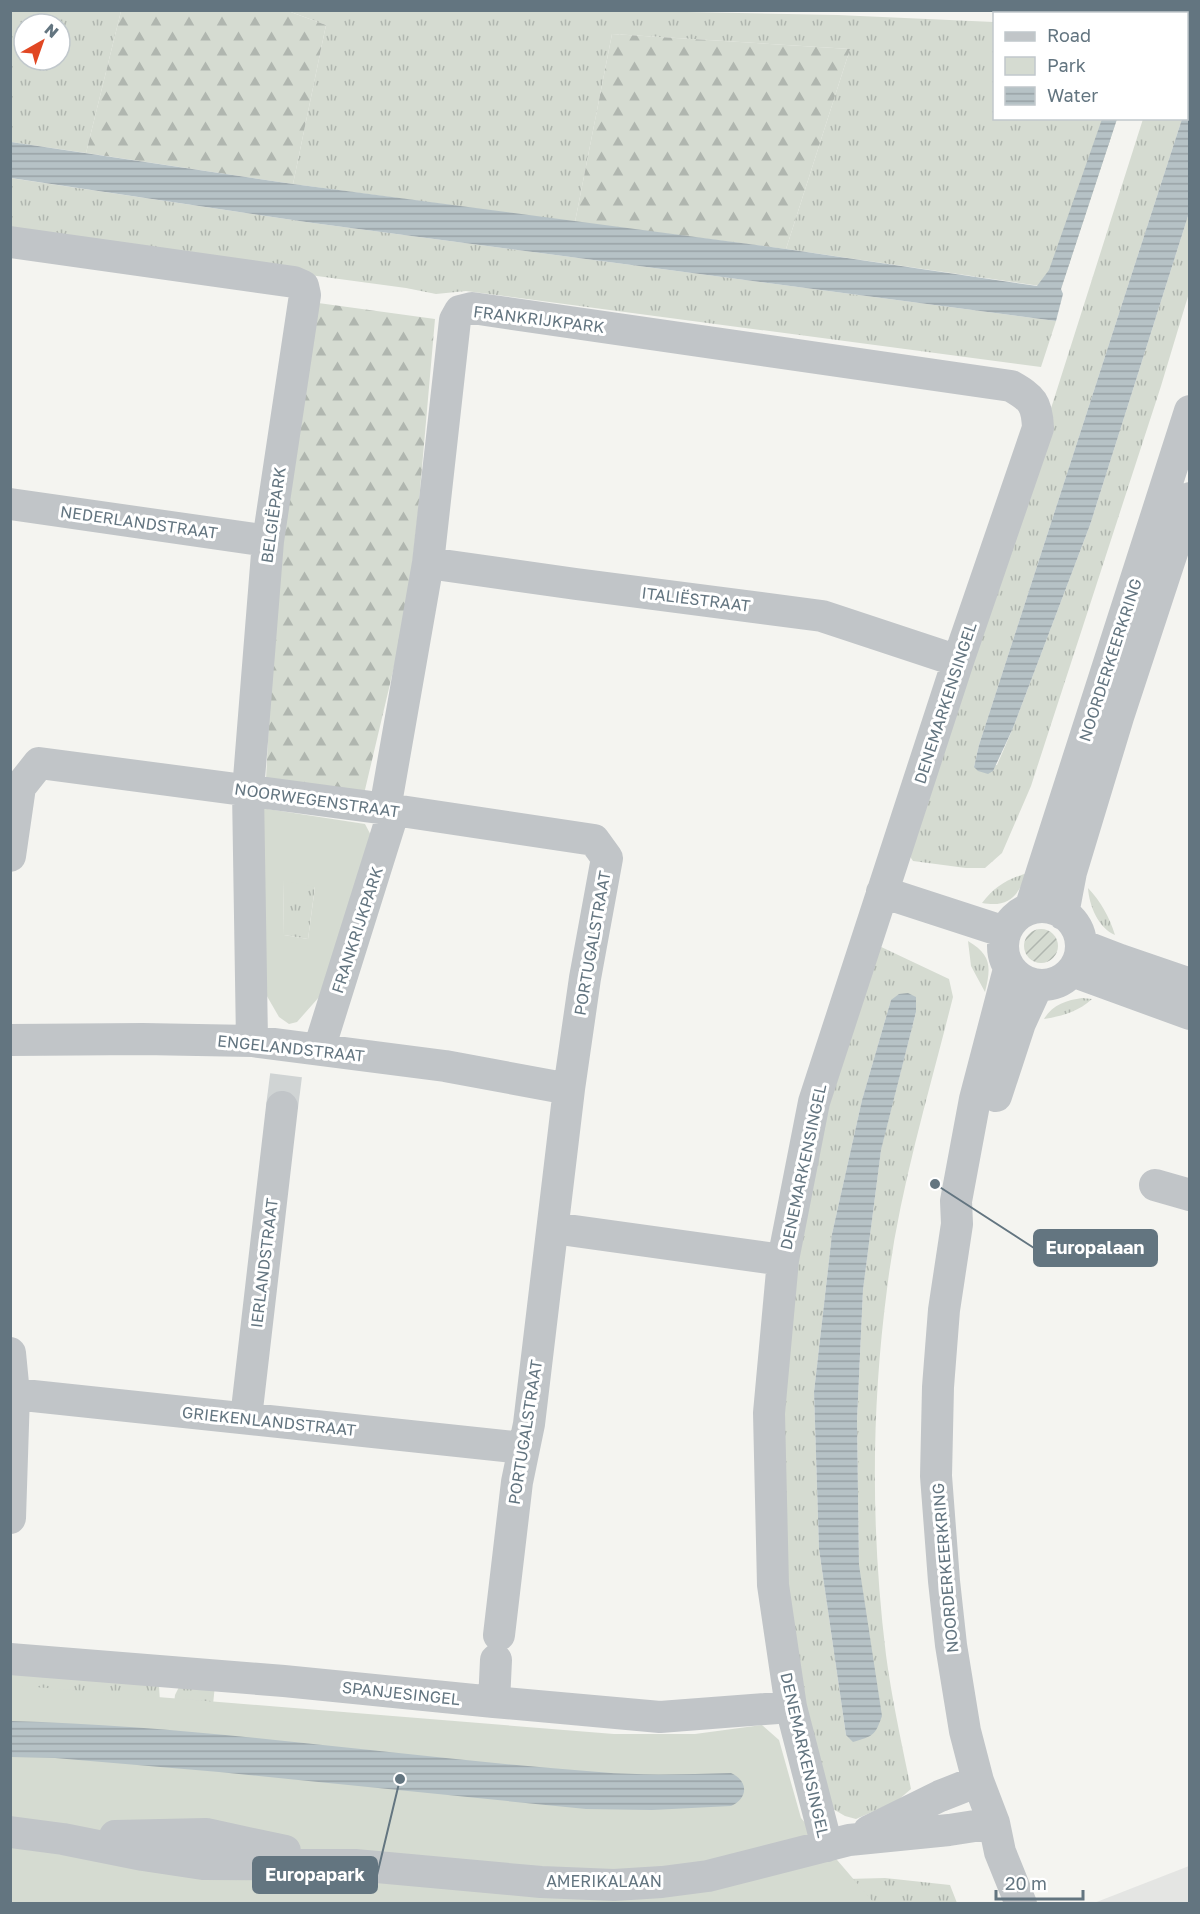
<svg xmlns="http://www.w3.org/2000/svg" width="1200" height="1914" font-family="'Golos Text',sans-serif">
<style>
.built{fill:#e4e5e3}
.grass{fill:url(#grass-tufts);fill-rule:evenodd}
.forest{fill:url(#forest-firs)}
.park{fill:#d5dbd1;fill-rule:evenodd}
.garden{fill:url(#garden-furrows)}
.water{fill:url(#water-rules)}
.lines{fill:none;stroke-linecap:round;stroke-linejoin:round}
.minor-tunnel{stroke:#d0d4d4;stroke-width:32;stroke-dasharray:32 16;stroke-linecap:butt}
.minor{stroke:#c1c5c8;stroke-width:32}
.labels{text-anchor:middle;stroke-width:6;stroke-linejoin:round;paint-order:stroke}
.street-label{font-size:16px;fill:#637580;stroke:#fff}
.leader{fill:none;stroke:#637580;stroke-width:2}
.callout-dot{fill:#637580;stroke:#fff;stroke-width:2}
.callout{fill:#637580;stroke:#637580;stroke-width:2}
.callout-label{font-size:18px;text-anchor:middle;font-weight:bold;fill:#fff}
</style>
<defs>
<pattern id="grass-tufts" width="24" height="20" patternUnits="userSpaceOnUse" patternTransform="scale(1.5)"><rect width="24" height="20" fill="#d5dbd1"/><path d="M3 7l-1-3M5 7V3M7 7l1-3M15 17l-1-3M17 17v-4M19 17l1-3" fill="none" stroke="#b0b6af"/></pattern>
<pattern id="forest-firs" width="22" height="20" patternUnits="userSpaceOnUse" patternTransform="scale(1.5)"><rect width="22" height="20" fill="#d5dbd1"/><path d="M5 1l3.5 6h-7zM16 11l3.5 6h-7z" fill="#b0b6af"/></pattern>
<pattern id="garden-furrows" width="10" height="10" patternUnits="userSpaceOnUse" patternTransform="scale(1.5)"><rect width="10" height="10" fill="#d5dbd1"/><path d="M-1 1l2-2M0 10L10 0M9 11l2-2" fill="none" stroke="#b0b6af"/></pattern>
<pattern id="water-rules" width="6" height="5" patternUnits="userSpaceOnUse" patternTransform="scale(1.5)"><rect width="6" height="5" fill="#b6c2c6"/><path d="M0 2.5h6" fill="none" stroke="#98a2a6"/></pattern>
</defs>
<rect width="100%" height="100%" fill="#f4f4f0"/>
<!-- built -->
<path class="built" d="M1189,1866V1903H1094Z"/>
<!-- grass -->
<path class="grass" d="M11,11H121L86,153L11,142ZM24,24H60V60H24Z
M288,11H636L838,15L994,22V118L1117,119L1061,289L786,249L850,49L612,34L575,222L293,184L326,25Z
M1143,119H1182L979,745L974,767L997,765L1013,728L1090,525L1189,213V293L1161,386L1031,786L1002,853L985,868H966L913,861L909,855Z
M10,178L313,223L1056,321L1041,367L466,291L436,294L406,288L11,235Z
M1027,873C1018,896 1009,908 982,903C995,886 1008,879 1027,873Z
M283,880L315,886L308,939L284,935Z
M1088,888C1101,902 1109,916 1115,935C1098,928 1089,905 1088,888Z
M968,941C992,955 991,968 985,992L971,966Z
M877,945L949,979L953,997C929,1093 899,1190 887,1289C871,1411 871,1533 886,1655C892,1700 902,1745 911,1789L897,1801L856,1819L845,1816L833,1809L795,1674L783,1531L779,1407L790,1294L834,1079ZM891,1000L916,1012L881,1149L863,1290L857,1420L859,1565L846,1735L819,1549L814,1392L832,1234L862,1100Z
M1082,998L1092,999C1078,1012 1062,1016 1044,1019C1052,1005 1067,1000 1082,998Z
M11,1668L159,1686L160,1702L174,1704L175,1695L179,1687L215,1685L210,1734L11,1721Z
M885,1878L950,1885L957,1903H855L846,1879Z"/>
<!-- forest -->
<path class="forest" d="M121,11H288L326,25L293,184L86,153Z
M612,34L850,49L786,249L575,222Z
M311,302L435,319L418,513L407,612L364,794L266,779L279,527Z"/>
<!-- park -->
<path class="park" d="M261,808L365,824L374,841L320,996L297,1022L289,1024L279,1017L264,991ZM283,881L315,887L308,939L284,935Z
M10,1685L614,1734H695L762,1725L779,1740L801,1818L874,1903H11Z"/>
<!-- garden -->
<path class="garden" d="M1024 946a17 17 0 1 1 34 0a17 17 0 1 1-34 0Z"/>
<!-- water -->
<path class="water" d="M1189,107V213L1090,525L1013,728L993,771L988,774L978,771L974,767L979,745L1182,119L1186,118L1187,110Z
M1102,119H1117L1061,289L1063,294L1056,321L313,223L11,178V142L293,184L786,249L1037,286L1049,270Z
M908,993L916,997V1012L881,1150L863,1290L857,1420L859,1565L882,1716C875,1736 873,1736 853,1742L846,1735L819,1549L814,1392L832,1234L862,1100L891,1000L899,994Z
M11,1721C207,1726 403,1758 599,1772C643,1776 687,1774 731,1773C749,1781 748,1799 731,1806L652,1810L586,1809L219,1772L55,1758L11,1757Z"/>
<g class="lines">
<!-- minor-tunnel -->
<path class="minor-tunnel" d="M282,1107L287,1068"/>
<!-- minor -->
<path class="minor" d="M10,242L294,282L303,286L305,295L268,541L248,791L252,1041
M10,504L268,541
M428,563L576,584L822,616L958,661
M385,809L428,563L455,320L460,311L472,308L1011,386C1032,398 1037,403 1038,428L958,661L814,1102L783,1260L769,1413L773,1585L791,1707L827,1846
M10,856L20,787L39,763L394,810L594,840L607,858L585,978L569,1089L529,1424L517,1482L499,1635
M882,892L1005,932
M1003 946a39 39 0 1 1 78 0a39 39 0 1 1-78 0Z
M1030,909L1190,411
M1063,914L1071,872L1118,717L1190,498
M1081,945L1120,960L1190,984
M1009,969L975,1099L956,1201L957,1224L944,1310L938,1387L936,1476L944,1581L951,1645L965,1731L978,1781L994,1823L1000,1852L1021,1904
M1072,971L1190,1014
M10,1040L143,1039L252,1041L445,1066L569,1089
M319,1049L394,810
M996,1096L1020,1023L1037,986
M1155,1185L1190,1195
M553,1228L783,1260
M10,1353L14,1394L10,1518
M14,1394L523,1448
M246,1418L282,1107
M10,1659L284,1681L494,1702L660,1717L791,1707
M494,1702L496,1660
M869,1831L940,1796L978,1781
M10,1832L63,1839L143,1855L203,1864L355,1865L541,1882L614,1885L662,1882L708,1876L849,1840L949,1830L994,1823
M115,1836L206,1834L285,1851"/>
</g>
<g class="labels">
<!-- street labels -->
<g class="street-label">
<text transform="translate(539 319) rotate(7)" y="6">FRANKRIJKPARK</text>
<text transform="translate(273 515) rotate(-82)" y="6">BELGIËPARK</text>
<text transform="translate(139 522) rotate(8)" y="6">NEDERLANDSTRAAT</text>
<text transform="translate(696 599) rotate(7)" y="6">ITALIËSTRAAT</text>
<text transform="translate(1110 660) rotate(-72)" y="6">NOORDERKEERKRING</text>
<text transform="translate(945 703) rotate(-72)" y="6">DENEMARKENSINGEL</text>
<text transform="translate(317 800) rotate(8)" y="6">NOORWEGENSTRAAT</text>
<text transform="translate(357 930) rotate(-72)" y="6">FRANKRIJKPARK</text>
<text transform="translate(592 943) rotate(-80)" y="6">PORTUGALSTRAAT</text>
<text transform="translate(291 1048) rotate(6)" y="6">ENGELANDSTRAAT</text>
<text transform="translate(803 1167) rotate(-78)" y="6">DENEMARKENSINGEL</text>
<text transform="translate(264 1263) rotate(-83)" y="6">IERLANDSTRAAT</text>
<text transform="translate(269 1421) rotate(6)" y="6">GRIEKENLANDSTRAAT</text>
<text transform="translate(525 1432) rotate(-81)" y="6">PORTUGALSTRAAT</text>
<text transform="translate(945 1568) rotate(-95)" y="6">NOORDERKEERKRING</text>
<text transform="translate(401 1693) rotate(6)" y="6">SPANJESINGEL</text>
<text transform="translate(805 1755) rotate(77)" y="6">DENEMARKENSINGEL</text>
<text x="604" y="1887">AMERIKALAAN</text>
</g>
</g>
<!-- callouts -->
<path class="leader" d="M935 1184L1034 1248M400 1779L377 1875"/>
<g class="callout-dot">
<circle cx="935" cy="1184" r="6"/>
<circle cx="400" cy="1779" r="6"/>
</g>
<g class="callout">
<rect x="1034" y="1230" width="123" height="36" rx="6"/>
<rect x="253" y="1857" width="124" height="36" rx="6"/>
</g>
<g class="callout-label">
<text x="1095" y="1254">Europalaan</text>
<text x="315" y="1881">Europapark</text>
</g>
<!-- border -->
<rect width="1200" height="1914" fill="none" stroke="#637580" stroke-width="24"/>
<!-- legend -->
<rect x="993" y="12" width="195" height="108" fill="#ffffff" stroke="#c1c8cc" stroke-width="1.5"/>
<rect x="1005" y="32" width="30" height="9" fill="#c1c5c8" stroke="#c1c8cc" stroke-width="1.5"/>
<text x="1047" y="42" font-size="18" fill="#637580">Road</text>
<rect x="1005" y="57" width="30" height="18" fill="#d5dbd1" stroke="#c1c8cc" stroke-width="1.5"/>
<text x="1047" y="72" font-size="18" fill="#637580">Park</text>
<rect x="1005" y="87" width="30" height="18" fill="url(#water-rules)" stroke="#c1c8cc" stroke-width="1.5"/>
<text x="1047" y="102" font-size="18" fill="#637580">Water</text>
<!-- north arrow -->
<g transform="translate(42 42) rotate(40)"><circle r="28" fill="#ffffff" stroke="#c1c8cc" stroke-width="1.5"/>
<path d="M0-4.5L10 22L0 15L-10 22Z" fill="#e14723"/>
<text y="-9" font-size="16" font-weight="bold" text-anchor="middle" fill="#637580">N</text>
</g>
<!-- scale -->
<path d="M996 1890v9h87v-9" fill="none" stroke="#637580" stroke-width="3"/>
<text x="1005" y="1890" font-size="18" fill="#637580" stroke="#ffffff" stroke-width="4.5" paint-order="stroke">20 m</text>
</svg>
